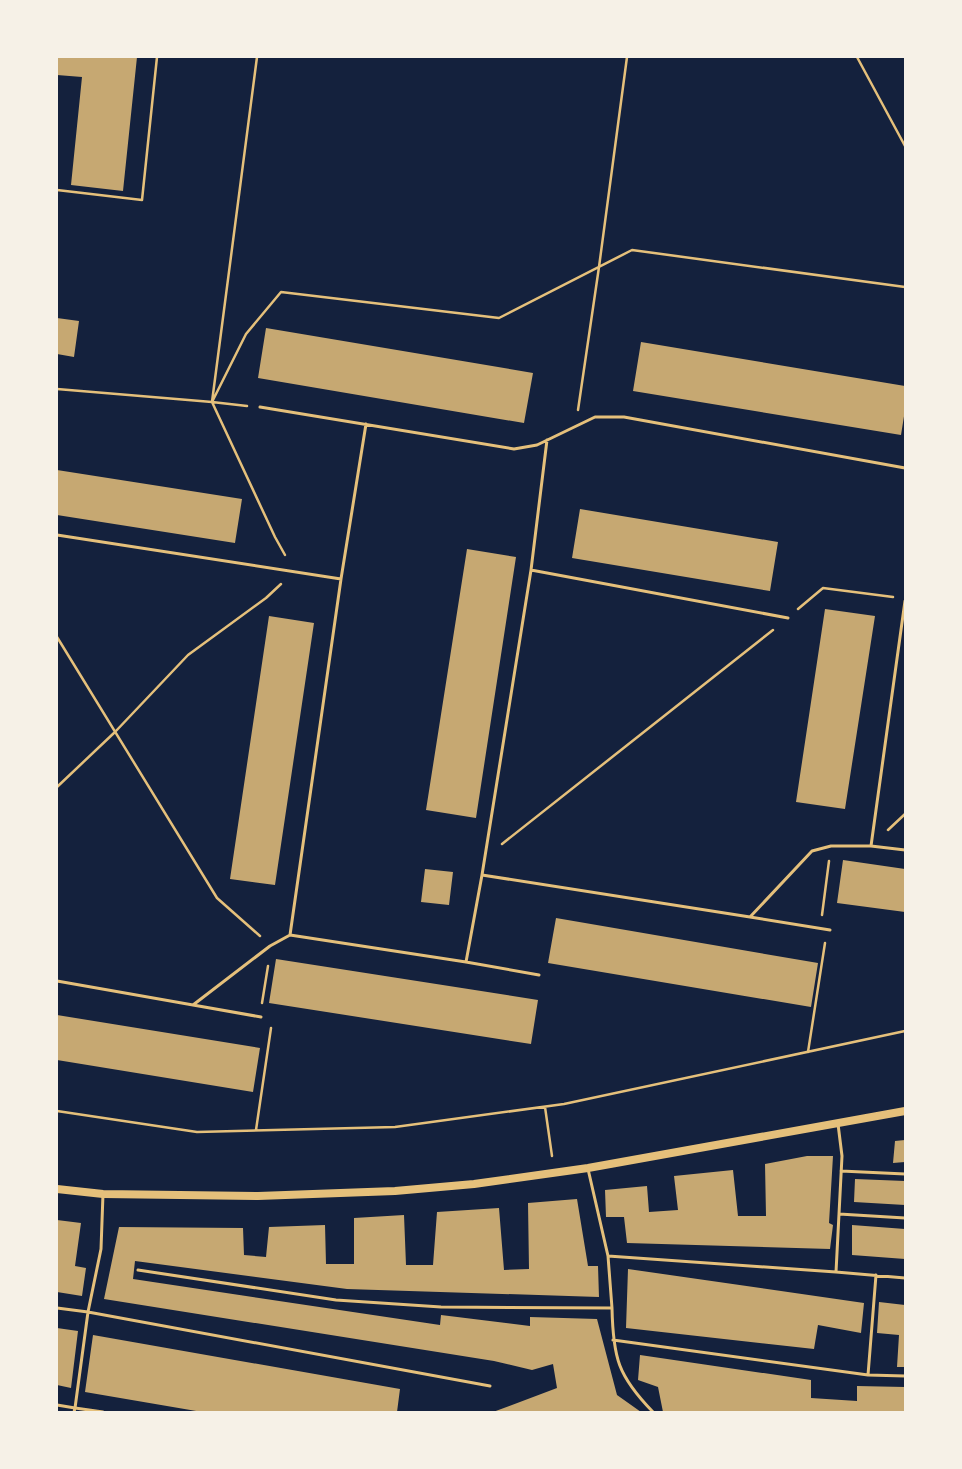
<svg xmlns="http://www.w3.org/2000/svg" width="962" height="1469" font-family="Manrope,sans-serif">
<style>
.building{fill:#c6a872}
.lines{fill:none;stroke-linecap:round;stroke-linejoin:round}
.path{stroke:#e5c07b;stroke-width:2.5}
.service{stroke:#e5c07b;stroke-width:3}
.secondary{stroke:#e5c07b;stroke-width:8}
</style>
<rect width="100%" height="100%" fill="#14213d"/>
<!-- building -->
<path class="building" d="M57,57H137L123,191L71,185L82,77L57,75Z
M57,318L79,321L74,357L57,354Z
M266,328L533,373L524,423L258,378Z
M641,342L905,386V410L901,435L633,391Z
M57,470L242,499L235,543L57,515Z
M580,509L778,542L770,591L572,558Z
M467,549L516,557L476,818L426,810Z
M825,609L875,616L845,809L796,802Z
M269,616L314,623L275,885L230,879Z
M843,860L905,869V912L837,903Z
M425,869L453,872L449,905L421,902Z
M556,918L818,963L811,1007L548,963Z
M276,959L538,1000L531,1044L269,1003Z
M57,1015L260,1048L253,1092L57,1060Z
M905,1140V1162L893,1163L895,1141Z
M807,1156H833L829,1223L833,1225L830,1249L627,1243L624,1217H606L605,1190L647,1186L649,1212L678,1210L674,1176L733,1170L738,1216H766L765,1164Z
M855,1179L905,1181V1205L854,1202Z
M577,1199L588,1266H598L599,1297L347,1289L135,1261L133,1279L440,1325L441,1315L530,1326V1317L597,1319L617,1395L641,1412H493L557,1388L553,1364L532,1370L494,1361L104,1299L119,1227L243,1228L244,1255L266,1257L269,1227L325,1225L326,1264H354V1218L404,1215L406,1265H433L437,1212L499,1208L504,1270L529,1269L528,1203Z
M57,1220L81,1223L75,1266L86,1268L82,1296L57,1292Z
M852,1225L905,1229V1259L852,1255Z
M628,1269L864,1303L861,1333L818,1325L814,1349L626,1328Z
M879,1302L905,1305V1367H897L899,1335L877,1333Z
M57,1328L78,1331L71,1388L57,1385Z
M93,1335L400,1389L397,1412H202L85,1392Z
M640,1355L811,1380V1398L857,1401V1386L905,1387V1412H663L658,1387L638,1380Z"/>
<g class="lines">
<!-- path -->
<path class="path" d="M257,57L212,402L275,537L285,555
M857,57L905,146
M57,190L142,200L157,57
M57,389L212,402L246,334L281,292L499,318L632,250L905,287
M212,402L247,406
M578,410L599,267L627,57
M798,609L823,588L893,597
M57,637L217,898L260,936
M57,787L115,732L188,655L266,598L281,584
M888,830L905,814
M502,844L773,630
M822,915L829,861
M262,1003L268,966
M808,1052L825,943
M545,1107L552,1156
M57,1111L197,1132L395,1127L564,1104L905,1031
M256,1130L271,1028"/>
<!-- service -->
<path class="service" d="M260,407L514,449L537,445L595,417H624L905,468
M57,535L341,579L290,935
M531,570L547,440
M341,579L366,424
M871,846L905,601
M482,875L531,570L788,618
M750,917L830,930
M466,962L539,975
M57,981L193,1005L270,946L290,935L466,962L482,875L750,917L812,851L831,846H871L905,850
M193,1005L261,1017
M838,1124L842,1156L836,1272L905,1278
M588,1169L608,1256L836,1272
M841,1171L905,1174
M103,1194L101,1249L88,1312L490,1386
M839,1214L905,1218
M138,1270L336,1300L441,1307L612,1308L608,1256
M57,1308L88,1312L75,1408L103,1412
M612,1308C613,1358 618,1376 653,1412
M613,1340L868,1375L905,1376
M868,1375L876,1275
M57,1405L75,1408L74,1412"/>
<!-- secondary -->
<path class="secondary" d="M57,1189L103,1194L258,1196L395,1191L474,1184L588,1168L905,1111"/>
</g>
<!-- border -->
<rect width="962" height="1469" fill="none" stroke="#f6f1e7" stroke-width="116"/>
</svg>
